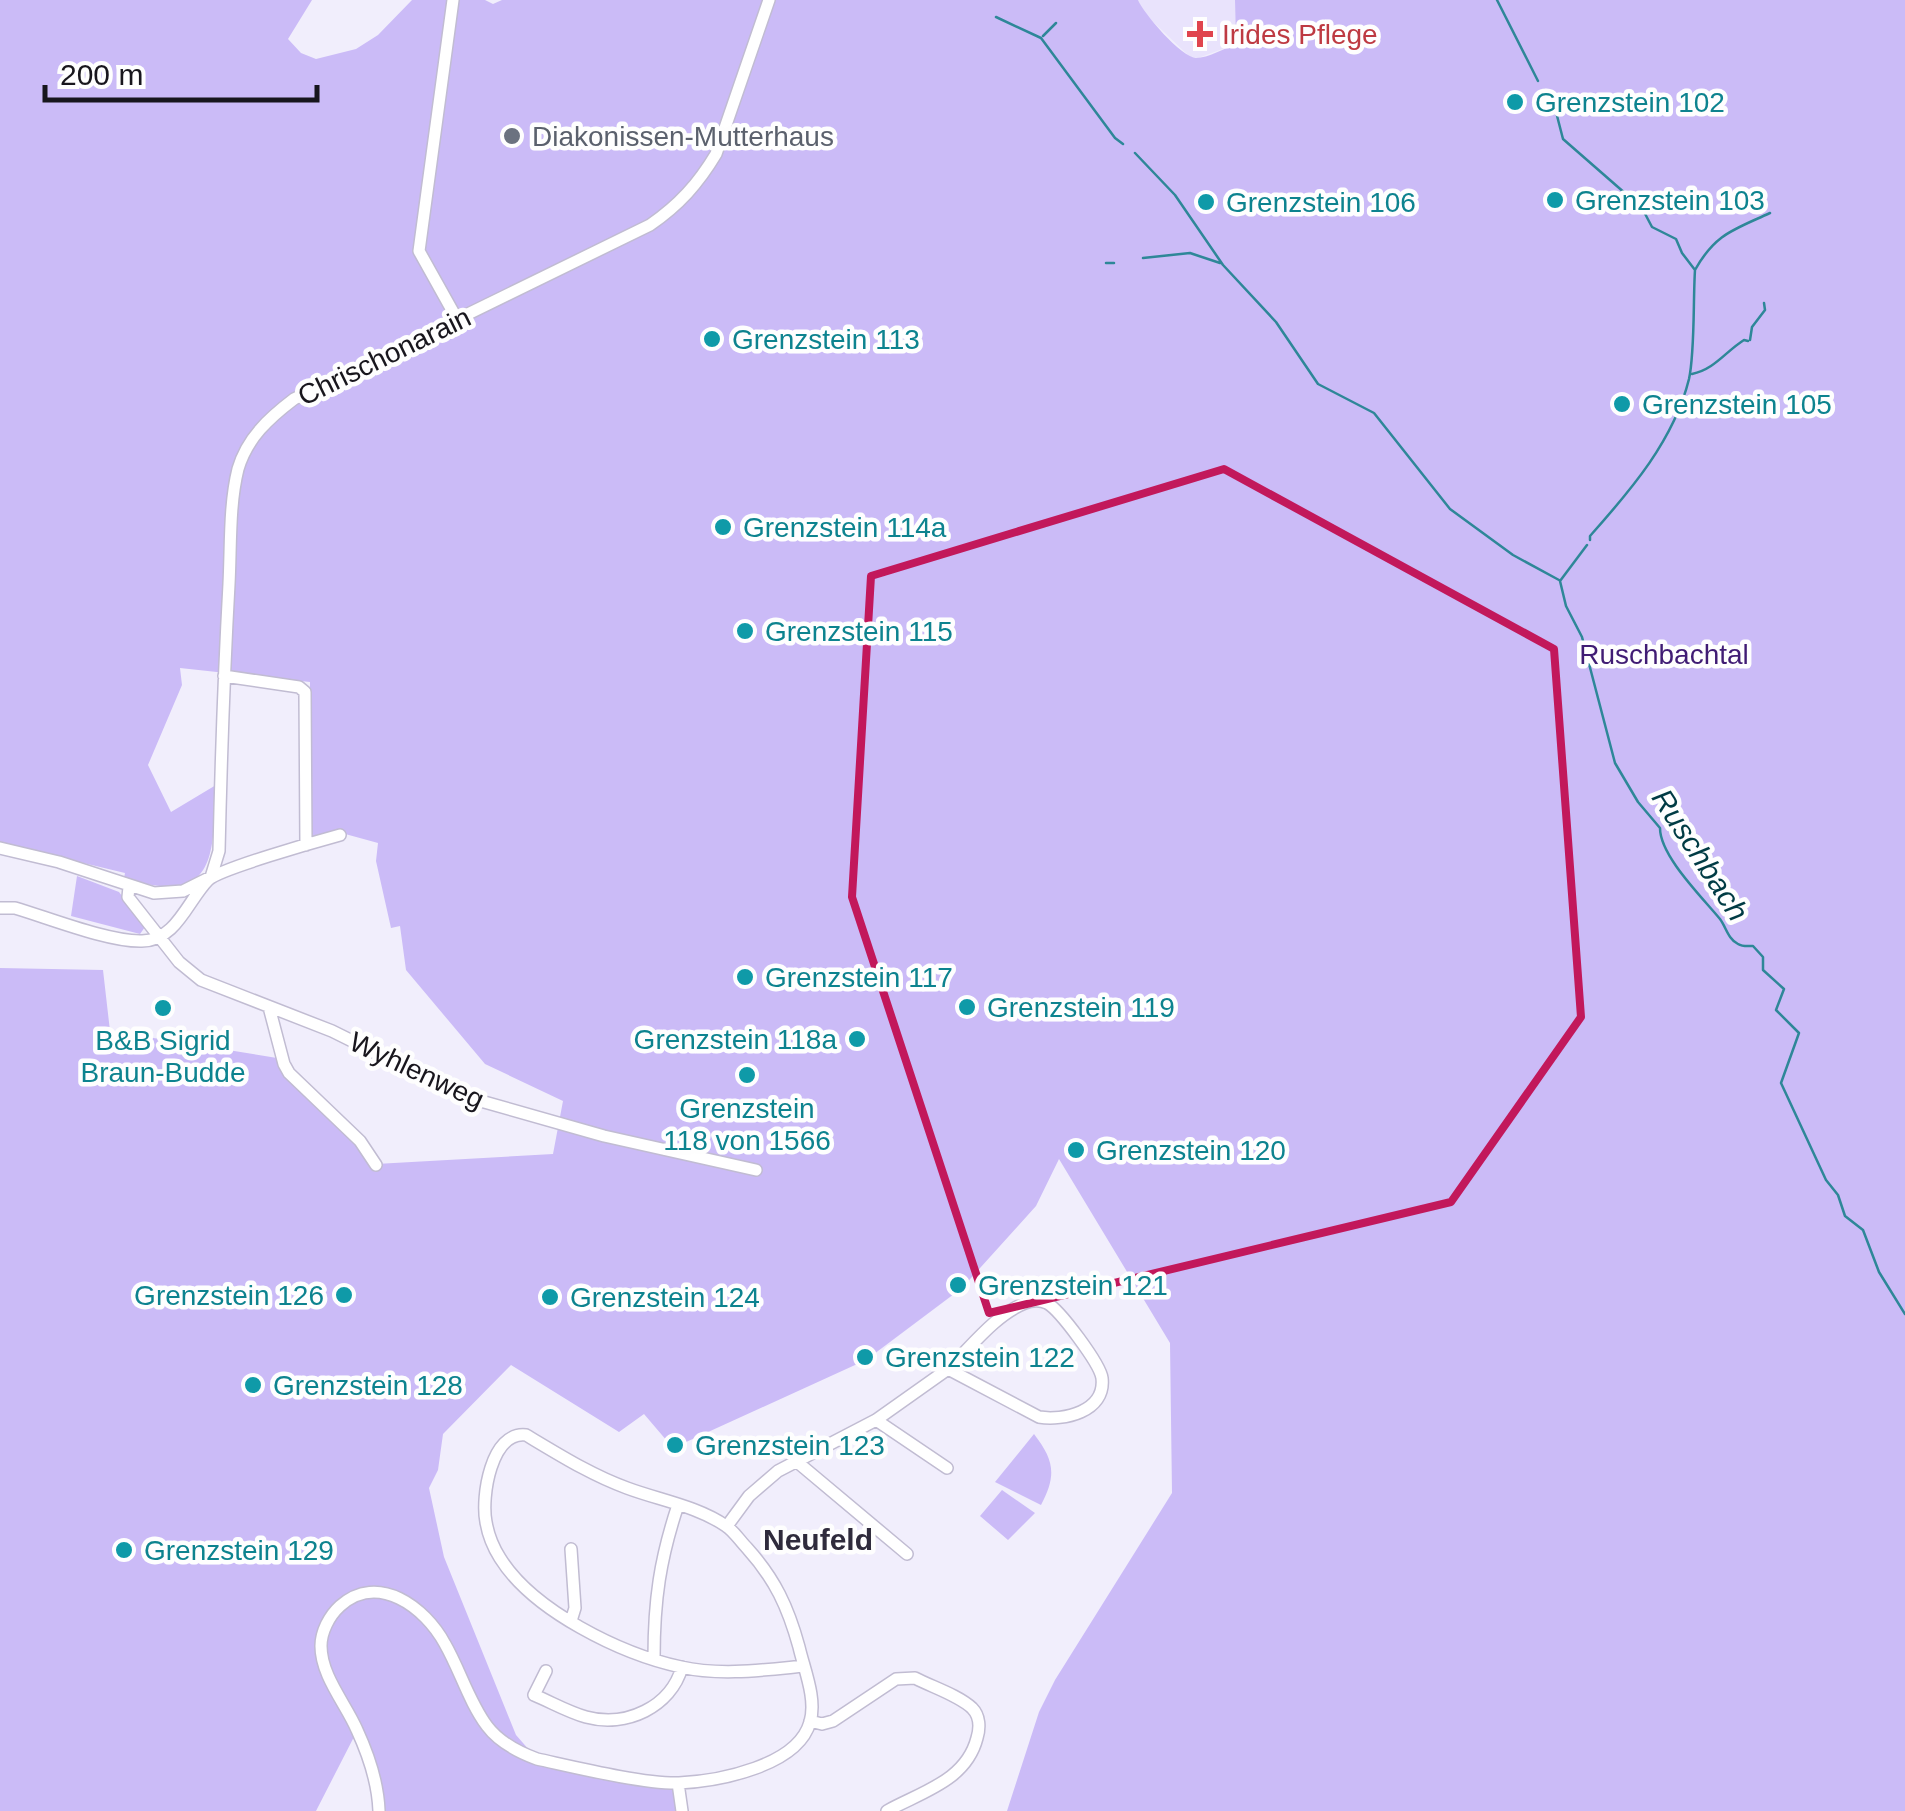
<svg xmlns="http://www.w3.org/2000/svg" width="1905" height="1811" font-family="Arial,sans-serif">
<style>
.built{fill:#e9e3fc}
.green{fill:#cbbbf7}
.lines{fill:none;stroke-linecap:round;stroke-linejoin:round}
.stream{stroke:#2e8798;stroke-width:2.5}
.minor-casing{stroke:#c1bcd2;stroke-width:14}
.minor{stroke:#fff;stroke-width:11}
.marked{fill:none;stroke:#c2185b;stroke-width:8;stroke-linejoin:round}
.health-dot{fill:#e0444e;stroke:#fefefe;stroke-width:4}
.culture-dot{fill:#0f9aa8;stroke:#fefefe;stroke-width:4}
.worship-dot{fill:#6b7280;stroke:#fefefe;stroke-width:4}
.labels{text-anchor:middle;stroke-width:9;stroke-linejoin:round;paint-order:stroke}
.health-label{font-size:28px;fill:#be3a42;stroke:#fefefe;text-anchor:start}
.culture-label{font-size:28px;fill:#0d838f;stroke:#fefefe;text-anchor:start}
.worship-label{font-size:28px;fill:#5b616d;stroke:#fefefe;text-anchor:start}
.street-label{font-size:28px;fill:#18161d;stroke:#fefefe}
.park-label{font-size:28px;fill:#401c74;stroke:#fefefe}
.water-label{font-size:30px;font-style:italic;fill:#003b44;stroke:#fefefe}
.neighbourhood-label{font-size:30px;font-weight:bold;fill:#2f2b3c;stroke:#fefefe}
</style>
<rect width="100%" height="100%" fill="#f1eefc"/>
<!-- built -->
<path class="built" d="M1138,0H1235L1236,44L1198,58L1189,56L1144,13Z"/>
<!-- green -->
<path class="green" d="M0,0H312L288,39L301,53L316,59L356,49L378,35L412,0H485L493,4L502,0H1138C1144,14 1181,57 1196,58C1208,58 1225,48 1236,44L1235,0H1905V1811H1007L1039,1712L1055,1680L1172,1493L1170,1343L1059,1159L1036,1206L962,1288L866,1360L673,1448L644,1414L619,1432L511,1365L443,1434L438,1470L429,1488L444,1557L516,1735L537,1759L678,1783L682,1811H379L357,1731L316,1811H0V968L103,970L110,1031L277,1058L376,1164L553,1154L563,1101L485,1064L406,970L400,926L391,928L376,861L378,843L338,832L310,840V682L180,668L182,685L148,765L171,812L216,785C213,858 216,907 124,878L125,873L0,843Z
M77,876L119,892L145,927L140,934L71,916Z
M1034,1434C1054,1460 1057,1475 1041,1505L995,1482Z
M1002,1490L1035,1513L1008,1540L980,1516Z"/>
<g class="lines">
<!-- stream -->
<path class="stream" d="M1497,0L1538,81
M996,17L1041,38L1115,138L1123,144
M1043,36L1056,23
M1544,90L1555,108L1563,139L1642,208L1652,227L1676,239L1682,253L1695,270C1693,301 1695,352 1689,379C1674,440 1631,490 1590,536V540
M1135,153L1175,195L1223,265L1276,322L1318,384L1374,413L1450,509L1513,555L1559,580
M1143,258L1190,253L1220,263
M1106,263H1114
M1695,270C1715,234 1733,230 1770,213
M1750,340L1752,327L1765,310L1764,303
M1692,374C1715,369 1725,352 1744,340L1748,341
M1587,545L1560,581L1566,606L1582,637L1615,763L1638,802L1660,828C1660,856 1702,897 1720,919C1726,927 1728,939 1738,944C1743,947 1747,946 1753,946L1763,957V970L1784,989L1776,1010L1799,1033L1781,1083L1826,1180L1838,1195L1845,1216L1863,1230L1879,1272L1905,1314"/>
<!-- minor casing -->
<g class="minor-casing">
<path id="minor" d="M453,0L419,251L457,319
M224,676L299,687L305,692L306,845
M0,848L59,862L154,893L183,891L211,877L219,851C221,762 224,673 229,584C231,546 229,505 238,469C247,438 269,418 294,399L650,225C679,205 698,184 716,154L769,0
M129,887L128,897L179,962L201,980L332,1031L463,1096L604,1136L756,1170
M0,908H15C49,918 109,942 142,941C176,941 188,900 208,880C219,869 318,841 340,835
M269,1007L284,1064L289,1073L360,1141L376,1165
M876,1420L947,1468
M796,1461L907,1554
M727,1526L749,1496L778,1471L876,1420L948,1369L1039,1417C1063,1421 1106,1412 1102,1378C1100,1364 1060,1310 1047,1303C1041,1300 1032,1300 1025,1303C995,1315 971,1347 948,1369
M571,1549L575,1608L571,1621
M654,1658C654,1600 660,1559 678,1505
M546,1671L534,1695C551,1702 568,1712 586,1717C626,1728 671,1707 682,1667
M810,1721L822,1724L833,1721L896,1679L915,1678C932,1687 958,1695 972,1708C980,1716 980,1728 977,1738C966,1781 921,1792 887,1811
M678,1783L682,1811
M379,1811C378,1783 369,1756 357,1730C346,1704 321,1676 321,1646C321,1632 329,1616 340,1606C378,1572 425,1607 445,1644C460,1670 469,1702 487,1726C499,1742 518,1752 537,1759C574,1767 643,1784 679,1783C719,1781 798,1766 810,1722C817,1699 804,1669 799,1647C788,1607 775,1579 747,1548C740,1541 734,1531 726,1526C697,1506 659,1500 627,1488C591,1475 558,1454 526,1435C491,1431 481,1497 486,1522C488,1534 493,1547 500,1558C533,1611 621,1654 681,1667C721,1676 763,1670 804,1666"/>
</g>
<!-- minor -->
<use href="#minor" class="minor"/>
</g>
<!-- marked area -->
<path class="marked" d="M1224,469L1554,649L1581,1017L1451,1202L989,1313L852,897L871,576Z"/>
<!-- markers -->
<path class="health-dot" d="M1195 19h10v10h10v10h-10v10h-10v-10h-10v-10h10z"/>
<g class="culture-dot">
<circle cx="1515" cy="102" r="10"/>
<circle cx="1555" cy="200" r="10"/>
<circle cx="1206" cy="202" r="10"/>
<circle cx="712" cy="339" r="10"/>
<circle cx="1622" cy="404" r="10"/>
<circle cx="723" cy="527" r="10"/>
<circle cx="745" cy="631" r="10"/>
<circle cx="745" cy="977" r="10"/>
<circle cx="967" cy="1007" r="10"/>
<circle cx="163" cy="1008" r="10"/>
<circle cx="857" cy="1039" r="10"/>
<circle cx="747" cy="1075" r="10"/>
<circle cx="1076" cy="1150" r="10"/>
<circle cx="958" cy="1285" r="10"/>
<circle cx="344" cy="1295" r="10"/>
<circle cx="550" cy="1297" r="10"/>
<circle cx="865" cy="1357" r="10"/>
<circle cx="253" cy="1385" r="10"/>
<circle cx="675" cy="1445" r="10"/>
<circle cx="124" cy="1550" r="10"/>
</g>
<circle class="worship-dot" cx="512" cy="136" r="10"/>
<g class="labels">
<!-- health labels -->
<g class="health-label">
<text x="1222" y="44">Irides Pflege</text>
</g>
<!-- culture labels -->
<g class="culture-label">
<text x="1535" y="112">Grenzstein 102</text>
<text x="1575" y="210">Grenzstein 103</text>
<text x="1226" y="212">Grenzstein 106</text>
<text x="732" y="349">Grenzstein 113</text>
<text x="1642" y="414">Grenzstein 105</text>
<text x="743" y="537">Grenzstein 114a</text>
<text x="765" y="641">Grenzstein 115</text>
<text x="765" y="987">Grenzstein 117</text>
<text x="987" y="1017">Grenzstein 119</text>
<text x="837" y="1049" text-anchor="end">Grenzstein 118a</text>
<text x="163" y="1050" text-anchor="middle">B&amp;B Sigrid<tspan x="163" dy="32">Braun-Budde</tspan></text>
<text x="747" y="1118" text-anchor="middle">Grenzstein<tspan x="747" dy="32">118 von 1566</tspan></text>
<text x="1096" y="1160">Grenzstein 120</text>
<text x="978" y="1295">Grenzstein 121</text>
<text x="324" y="1305" text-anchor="end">Grenzstein 126</text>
<text x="570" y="1307">Grenzstein 124</text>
<text x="885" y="1367">Grenzstein 122</text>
<text x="273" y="1395">Grenzstein 128</text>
<text x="695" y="1455">Grenzstein 123</text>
<text x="144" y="1560">Grenzstein 129</text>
</g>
<!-- worship labels -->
<g class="worship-label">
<text x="532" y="146">Diakonissen-Mutterhaus</text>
</g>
<!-- street labels -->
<g class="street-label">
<text transform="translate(384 356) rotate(-26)" y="10">Chrischonarain</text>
<text transform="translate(417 1070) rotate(25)" y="10">Wyhlenweg</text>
</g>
<!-- park labels -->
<g class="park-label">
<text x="1664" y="664">Ruschbachtal</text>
</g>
<!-- water labels -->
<g class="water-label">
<text transform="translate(1700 855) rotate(57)" y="10">Ruschbach</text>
</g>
<!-- neighbourhood labels -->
<g class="neighbourhood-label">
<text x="818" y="1550">Neufeld</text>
</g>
</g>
<!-- scale -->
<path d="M45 85v15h272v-15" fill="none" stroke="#18161d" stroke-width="5"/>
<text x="60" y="85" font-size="30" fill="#18161d" stroke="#fefefe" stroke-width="8" paint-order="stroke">200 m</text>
</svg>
